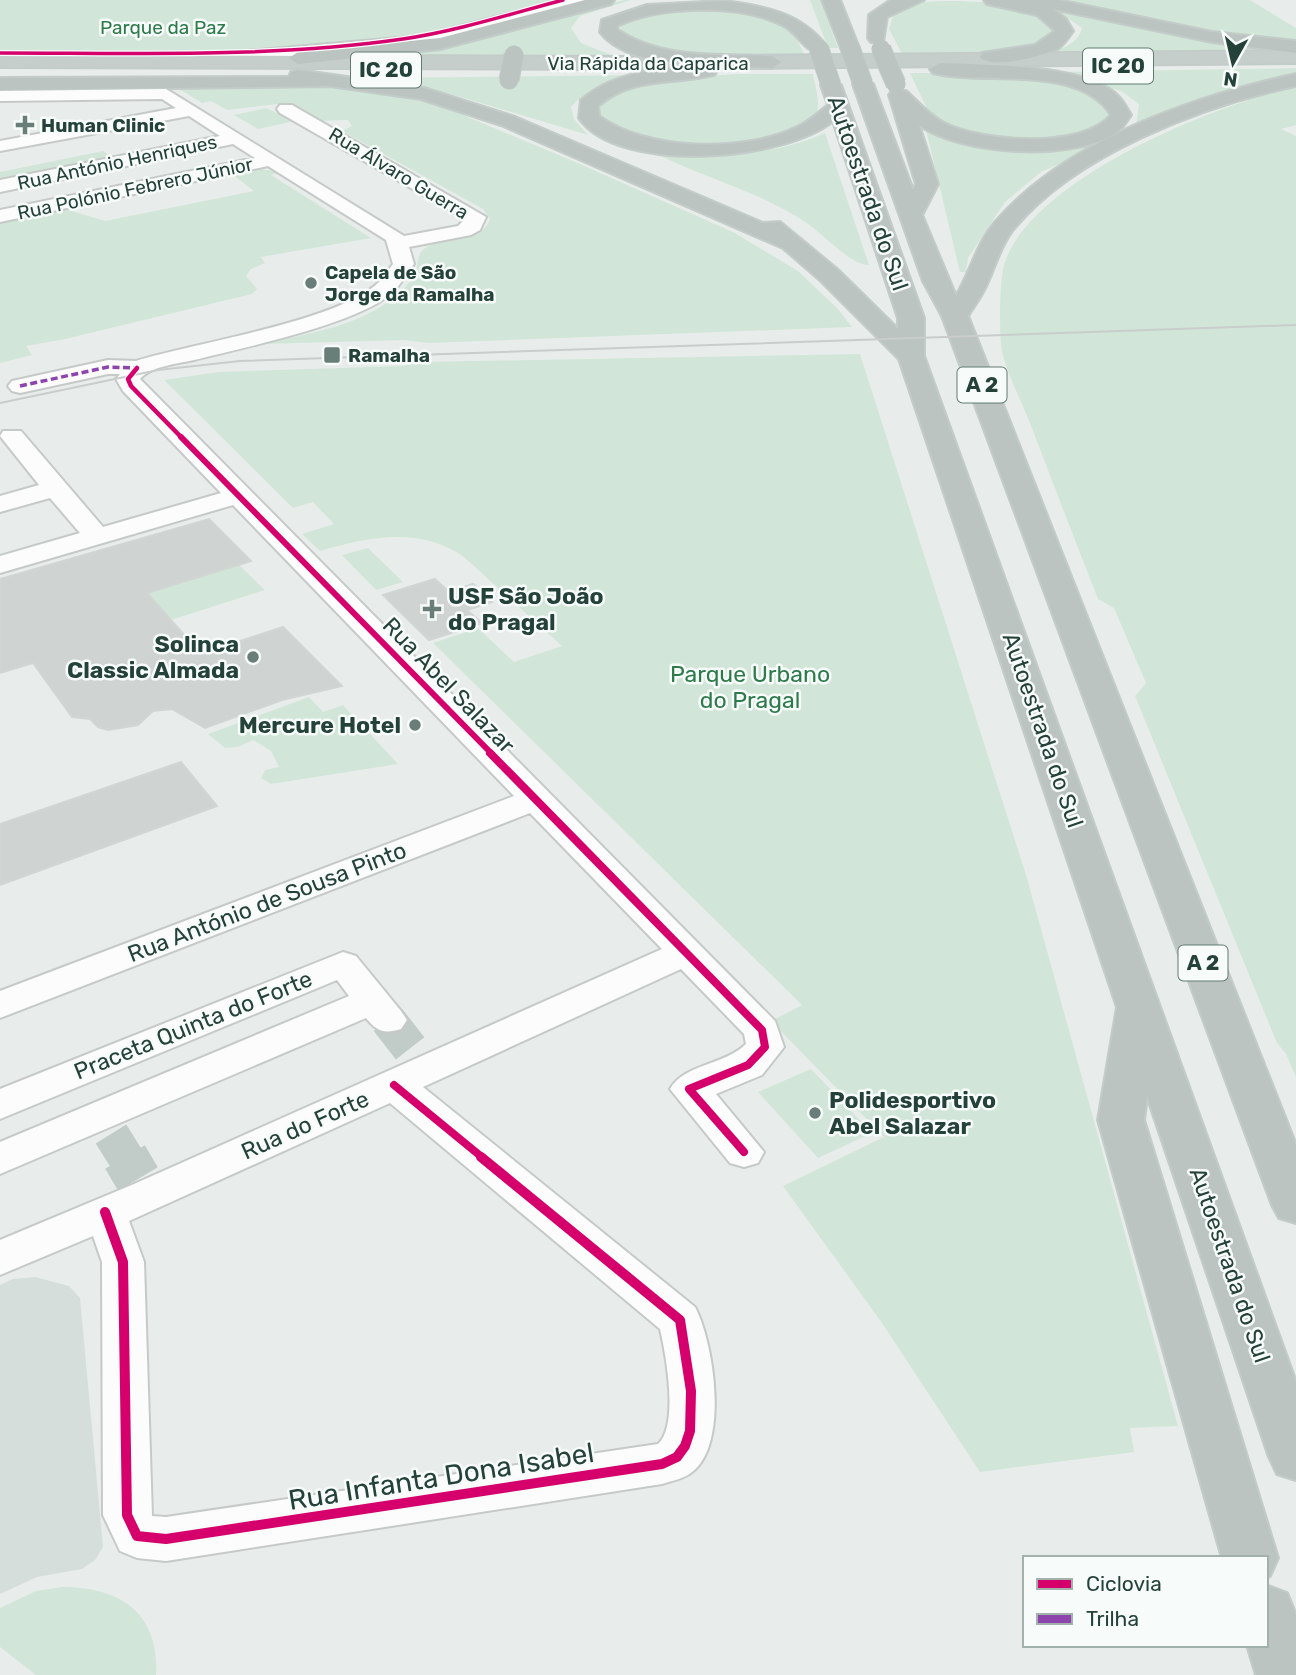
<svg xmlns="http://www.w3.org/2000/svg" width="1296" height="1675" font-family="Rubik,sans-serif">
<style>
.built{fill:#d6dedb}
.green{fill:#d1e6d8}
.building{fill:#cfd4d2;stroke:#d1d6d4;stroke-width:2}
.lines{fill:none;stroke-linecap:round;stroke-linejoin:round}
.minor-tunnel-far1{stroke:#c1cbc8;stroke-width:36;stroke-dasharray:36 18;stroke-linecap:butt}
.minor-tunnel{stroke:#c1cbc8;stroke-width:46;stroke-dasharray:46 23;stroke-linecap:butt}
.minor-casing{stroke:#c5cac8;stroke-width:4}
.tertiary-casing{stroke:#c5cac8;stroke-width:4}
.trunk-casing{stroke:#c3ccc9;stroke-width:4}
.motorway-casing{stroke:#c3ccc9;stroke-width:4}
.minor{fill:#fcfcfc;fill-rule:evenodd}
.tertiary{fill:#fcfcfc;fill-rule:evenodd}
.trunk{fill:#c6cecc;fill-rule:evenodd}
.motorway{fill:#bcc4c2;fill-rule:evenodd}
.tram{stroke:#c9cdcc;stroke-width:2}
.motorway-bridge-casing{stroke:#c3ccc9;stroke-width:21;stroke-linecap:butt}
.motorway-bridge{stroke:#bcc4c2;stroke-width:19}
.quiet{stroke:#8e44ad;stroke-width:3.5;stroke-dasharray:7 3.5;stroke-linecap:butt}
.cycleway-far4-casing{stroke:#f7fbf9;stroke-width:6}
.cycleway-far3-casing{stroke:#f7fbf9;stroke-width:7}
.cycleway-far2-casing{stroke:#f7fbf9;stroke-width:10}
.cycleway-far1-casing{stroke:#f7fbf9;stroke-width:12}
.cycleway-casing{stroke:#f7fbf9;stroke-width:14}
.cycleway-far4{stroke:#d6006c;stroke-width:3.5}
.cycleway-far3{stroke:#d6006c;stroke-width:4.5}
.cycleway-far2{stroke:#d6006c;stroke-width:6}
.cycleway-far1{stroke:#d6006c;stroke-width:8}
.cycleway{stroke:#d6006c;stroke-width:10}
.poi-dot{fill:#697e78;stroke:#f7fbf9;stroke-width:2.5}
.labels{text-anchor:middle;stroke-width:5;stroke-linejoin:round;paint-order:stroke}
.far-park-label{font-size:19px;fill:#2d7a4b;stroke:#f7fbf9}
.far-street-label{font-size:19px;fill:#24423a;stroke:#f7fbf9}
.far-poi-label{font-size:19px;font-weight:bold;fill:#24423a;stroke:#f7fbf9;text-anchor:start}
.shield{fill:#f7fbf9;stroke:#637a73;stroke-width:2}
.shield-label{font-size:21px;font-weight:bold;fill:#24423a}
.street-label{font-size:23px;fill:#24423a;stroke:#f7fbf9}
.poi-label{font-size:23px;font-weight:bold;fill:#24423a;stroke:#f7fbf9;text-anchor:start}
.park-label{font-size:23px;fill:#2d7a4b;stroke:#f7fbf9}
.near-street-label{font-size:28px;fill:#24423a;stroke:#f7fbf9}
</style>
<rect width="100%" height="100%" fill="#e8edeb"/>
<!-- built -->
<path class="built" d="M35,1277L69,1286L80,1298L103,1547L95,1560L82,1569L37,1577L0,1594V1285L13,1279Z"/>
<!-- green -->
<path class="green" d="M0,0H574L416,39L229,53L0,55Z
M625,0H631L580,16L571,28L581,43L616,57H362Z
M810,0H820L838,48H828Z
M1049,0H1250L1296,28V42L1215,33Z
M961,1C989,3 1037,1 1052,30C1023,64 944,54 902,54L889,29L894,13C914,0 937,1 961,1Z
M1029,2L1296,51L1040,56C1056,50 1078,46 1082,28L1056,10Z
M725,7C762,17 791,16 805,57C767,57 645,61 621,30L620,23L642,12Z
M1296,68V76L1213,96L1041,172L1005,202L968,258L966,272H960L926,130L1066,149L1106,141L1136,126L1139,104L1121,91L1058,72Z
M910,73C953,73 1082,71 1109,106C1112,109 1113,116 1115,120L1065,140L1023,142L960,132L931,117Z
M739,74H813C815,87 822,104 815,117C793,154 633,150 603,123C597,118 598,110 598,103C629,74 698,77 739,74Z
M645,75C618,81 590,85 571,107L574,119L588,135L454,95L370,78Z
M278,86L353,88L437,104L580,164L735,233L798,271L838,309L852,327L428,343L404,340L262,344C309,333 366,326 402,290C407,285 412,280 415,274C419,265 416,255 424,249C441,236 483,243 490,219L483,209L342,131L352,126L348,120L316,121L278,104L227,110L211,101L202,103L176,87Z
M1296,87V125L1281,129L1296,136V1077L1286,1054L1277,1043L1135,696L1146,683L1114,608L1098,599C1075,541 1053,483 1031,426C1022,402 1008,376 1002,352C999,336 999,277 1005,262C1033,179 1215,104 1296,87Z
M266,108L295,121L258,129L234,115Z
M825,133L869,265C852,266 823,234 808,224C762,192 706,179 657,154C719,153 766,159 825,133Z
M103,151L116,160L0,184V172Z
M254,168L281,172L271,175L371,238L261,257L265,263L251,269L246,276L257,289L252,294L65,339L26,346L32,355L0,363V222L65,209L105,221L254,191L229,172Z
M860,354L1027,878L1178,1426L1130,1428L1134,1452L980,1472L882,1323L783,1186L884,1137L771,1021L802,1005L433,643L478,628L514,662L562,646L464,557C420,526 368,537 320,551L302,534L334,524L313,502L293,508L164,380L219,372L403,366L420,362Z
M368,548L403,582L376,590L342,555Z
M238,564L265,590L171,620L147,593Z
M309,697L323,712L343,705L398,764L271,784L261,778L265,770L279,767L271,751L253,740L238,747L225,748L208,734Z
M811,1069L872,1133L818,1158L758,1092Z
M62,1587C120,1587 160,1613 156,1675H36L0,1647V1608L36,1591Z"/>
<!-- building -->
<path class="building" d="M209,519L251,561L147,593L201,654L283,627L342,686L282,700L205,728L172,709L153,711L138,725L108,730L98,727L90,719L72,717L33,663L0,673V579Z
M435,579L449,592L473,584L492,602L467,610L482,623L429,640L383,595Z
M181,762L217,806L0,885V824Z"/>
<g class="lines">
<!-- minor-tunnel-far1 -->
<path class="minor-tunnel-far1" d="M388,1020L416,1056
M111,1134L126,1158"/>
<!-- minor-tunnel -->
<path class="minor-tunnel" d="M125,1157L138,1179"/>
<!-- minor casing -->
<g class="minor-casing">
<path id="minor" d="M166,89L404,236L458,226L465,219L280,113L277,109L280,105H292L486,217L480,230L471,235L409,247L414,264C408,272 402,282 395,290C364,323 241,348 194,360C177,364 151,366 140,379L775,1021L784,1047L762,1075L716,1094L764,1152L758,1163L744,1167L730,1163L670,1089C684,1064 725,1065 746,1044L744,1034L681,969L423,1087L695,1307C714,1343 729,1444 692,1472C684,1479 671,1481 662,1484L166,1561L137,1558L120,1551L103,1515L102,1262L93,1236L0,1275V1240L134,1184L662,949L530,813L0,1018V991L514,796L233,505L0,573V556L80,533L50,498L0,512V496L39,485L0,436L3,431H21L103,527L221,493L123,391L116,379L120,374H108L20,393L12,391L8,386L12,381L108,360L136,361C193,343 342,321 380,281C385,276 389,269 393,264L386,240L268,166L0,222V210L255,158L233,144L0,192V180L220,136L189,116L0,151V141L176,108L162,99L0,101V91ZM390,1103L660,1329C666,1355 679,1425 658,1444L166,1517L152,1516L144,1262L129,1221Z
M343,952L356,956L401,1011L407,1020L401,1029C385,1034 377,1032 366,1018L0,1174V1142L349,996L337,980L0,1119V1089Z"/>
</g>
<!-- tertiary casing -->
<g class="tertiary-casing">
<path id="tertiary" d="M562,0H592L589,4L421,47L214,66L205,60L214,54L421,36Z"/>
</g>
<!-- trunk casing -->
<g class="trunk-casing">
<path id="trunk" d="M1296,51V63L633,69L0,67V55L633,57Z"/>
</g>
<!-- motorway casing -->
<g class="motorway-casing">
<path id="motorway" d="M585,0H614L611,4L440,49L298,64L289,58L298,52L440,38Z
M822,0H840L859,48L857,52H843L841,48Z
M891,0H924L887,17L883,42H871L868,38L869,15Z
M984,0H1058L1212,32L1296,41V53L1212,42L1053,9L1066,19L1073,31C1069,37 1065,43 1059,48C1045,56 990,70 980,57L982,53L1035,45L1055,31L1037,15L987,4Z
M724,1C764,6 802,13 827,47L818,53C803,49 797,33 784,26C741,3 660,6 617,26L618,30C662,60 721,54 772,56L781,62L772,68L708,65L717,71L714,75C673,85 632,76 598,106L599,116C646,151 744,153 797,127C809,122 818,113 828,105L821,85L824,81L831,79L841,85L924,318V356L1296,1382V1480L1277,1474L1269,1457L1147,1096L1144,1120L1278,1558L1270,1576L1266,1578V1558H1222L1098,1120L1117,1007L899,359L820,280L783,248L501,125L421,99L330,86L0,90V78L289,77L291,72L298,70L424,88L515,117L763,223L780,222L838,270L898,329V318L833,121C784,161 619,175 579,118L581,100C616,70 662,69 706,65C673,63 623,61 600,32L602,20L647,5Z
M940,63C983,65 1089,64 1119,97C1124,102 1127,109 1131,115C1126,122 1121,131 1113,135C1067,161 962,155 919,125L938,184L922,215L956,296C971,271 977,242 996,221C1067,140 1194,96 1296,74V86C1202,106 1074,154 1012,231C1000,247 995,267 987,284C982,296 974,306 968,316L1296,1145V1223L1279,1218L1272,1205L942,316L923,281L853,84L863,78L873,84L913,190L916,184L889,95L892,91H906C918,102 929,115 944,123C983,142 1081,150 1111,115C1079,63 983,86 933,73L930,69Z
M1266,1585L1287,1593L1296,1615V1675H1256L1247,1645H1266Z"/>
</g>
<!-- minor -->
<use href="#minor" class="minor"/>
<!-- tertiary -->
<use href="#tertiary" class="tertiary"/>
<!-- trunk -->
<use href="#trunk" class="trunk"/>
<!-- motorway -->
<use href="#motorway" class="motorway"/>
<!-- tram -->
<path class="tram" d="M0,403L158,370L240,361L1296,325"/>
<!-- motorway-bridge casing -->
<g class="motorway-bridge-casing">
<path id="motorway-bridge" d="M850,48L863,84
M819,49L831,85
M881,49L896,84
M509,80L514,55"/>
</g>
<!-- motorway-bridge -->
<use href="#motorway-bridge" class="motorway-bridge"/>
<!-- quiet -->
<path class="quiet" d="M20,386L108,367L137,368"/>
<!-- cycleway-far4 casing -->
<g class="cycleway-far4-casing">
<path id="cycleway-far4" d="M0,53C134,53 270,58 403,39C457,31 510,14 563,0"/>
</g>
<!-- cycleway-far3 casing -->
<g class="cycleway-far3-casing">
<path id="cycleway-far3" d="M137,368L128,379L131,386L183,439"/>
</g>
<!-- cycleway-far2 casing -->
<g class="cycleway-far2-casing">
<path id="cycleway-far2" d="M181,437L492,754"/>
</g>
<!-- cycleway-far1 casing -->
<g class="cycleway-far1-casing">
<path id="cycleway-far1" d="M490,753L762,1030L765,1047L748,1065L689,1089L744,1152
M394,1085L483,1158"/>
</g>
<!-- cycleway casing -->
<g class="cycleway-casing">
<path id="cycleway" d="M105,1212L123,1262L127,1515L137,1536L166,1539L662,1464L677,1457L685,1446L690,1431L691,1391L680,1320L481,1157"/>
</g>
<!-- cycleway-far4 -->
<use href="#cycleway-far4" class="cycleway-far4"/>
<!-- cycleway-far3 -->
<use href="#cycleway-far3" class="cycleway-far3"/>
<!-- cycleway-far2 -->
<use href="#cycleway-far2" class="cycleway-far2"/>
<!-- cycleway-far1 -->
<use href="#cycleway-far1" class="cycleway-far1"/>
<!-- cycleway -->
<use href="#cycleway" class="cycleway"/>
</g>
<!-- markers -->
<g class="poi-dot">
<path d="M21.5 114.5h7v7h7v7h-7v7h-7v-7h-7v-7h7z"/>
<circle cx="311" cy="283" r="7"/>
<rect x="323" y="346" width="18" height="18" rx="3.5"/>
<path d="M428.5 598.5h7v7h7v7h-7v7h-7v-7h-7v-7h7z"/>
<circle cx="253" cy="657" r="7"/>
<circle cx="415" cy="725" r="7"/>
<circle cx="815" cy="1113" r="7"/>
</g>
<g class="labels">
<!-- far-park labels -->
<g class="far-park-label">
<text x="163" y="34">Parque da Paz</text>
</g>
<!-- far-street labels -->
<g class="far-street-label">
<text x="648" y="70">Via Rápida da Caparica</text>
<text transform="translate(117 162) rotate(-12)" y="7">Rua António Henriques</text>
<text transform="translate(399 173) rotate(31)" y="7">Rua Álvaro Guerra</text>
<text transform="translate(135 188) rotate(-12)" y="7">Rua Polónio Febrero Júnior</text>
</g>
<!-- far-poi labels -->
<g class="far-poi-label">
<text x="41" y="132">Human Clinic</text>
<text x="325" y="279">Capela de São<tspan x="325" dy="22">Jorge da Ramalha</tspan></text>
<text x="348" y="362">Ramalha</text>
</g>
<!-- shield labels -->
<g class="shield">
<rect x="1083" y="48.5" width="70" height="35" rx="5"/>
<rect x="351" y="52.5" width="70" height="35" rx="5"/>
<rect x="957.5" y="367.5" width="49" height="35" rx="5"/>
<rect x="1178.5" y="945.5" width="49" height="35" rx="5"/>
</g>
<g class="shield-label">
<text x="1118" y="73">IC 20</text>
<text x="386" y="77">IC 20</text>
<text x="982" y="392">A 2</text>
<text x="1203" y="970">A 2</text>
</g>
<!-- street labels -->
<g class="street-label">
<text transform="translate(868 193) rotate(71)" y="8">Autoestrada do Sul</text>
<text transform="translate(449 685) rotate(46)" y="8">Rua Abel Salazar</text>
<text transform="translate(1043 730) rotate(71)" y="8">Autoestrada do Sul</text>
<text transform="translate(267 902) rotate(-21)" y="8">Rua António de Sousa Pinto</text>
<text transform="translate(193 1025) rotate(-22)" y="8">Praceta Quinta do Forte</text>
<text transform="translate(305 1125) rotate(-24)" y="8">Rua do Forte</text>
<text transform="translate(1230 1265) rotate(71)" y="8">Autoestrada do Sul</text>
</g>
<!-- poi labels -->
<g class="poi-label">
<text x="448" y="604">USF São João<tspan x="448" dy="26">do Pragal</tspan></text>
<text x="239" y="652" text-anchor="end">Solinca<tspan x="239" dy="26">Classic Almada</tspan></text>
<text x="401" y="733" text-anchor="end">Mercure Hotel</text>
<text x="829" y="1108">Polidesportivo<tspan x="829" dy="26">Abel Salazar</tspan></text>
</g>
<!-- park labels -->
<g class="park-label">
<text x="750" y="682">Parque Urbano<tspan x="750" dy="26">do Pragal</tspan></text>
</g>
<!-- near-street labels -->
<g class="near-street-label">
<text transform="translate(441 1476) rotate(-9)" y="10">Rua Infanta Dona Isabel</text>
</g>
</g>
<!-- legend -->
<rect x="1023" y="1556" width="245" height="91" fill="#f7fbf9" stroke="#a3b1ad" stroke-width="2"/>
<rect x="1037" y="1579" width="35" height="10" fill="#d6006c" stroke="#a3b1ad" stroke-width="2"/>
<text x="1086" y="1591" font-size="21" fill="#24423a">Ciclovia</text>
<rect x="1037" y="1614" width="35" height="10" fill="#8e44ad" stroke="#a3b1ad" stroke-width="2"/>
<text x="1086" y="1626" font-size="21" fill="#24423a">Trilha</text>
<!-- north arrow -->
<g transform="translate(1233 63) rotate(188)" stroke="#f7fbf9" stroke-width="5" paint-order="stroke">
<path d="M0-5L12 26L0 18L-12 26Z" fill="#24423a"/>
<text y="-10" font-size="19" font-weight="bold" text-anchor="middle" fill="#24423a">N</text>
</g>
</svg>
